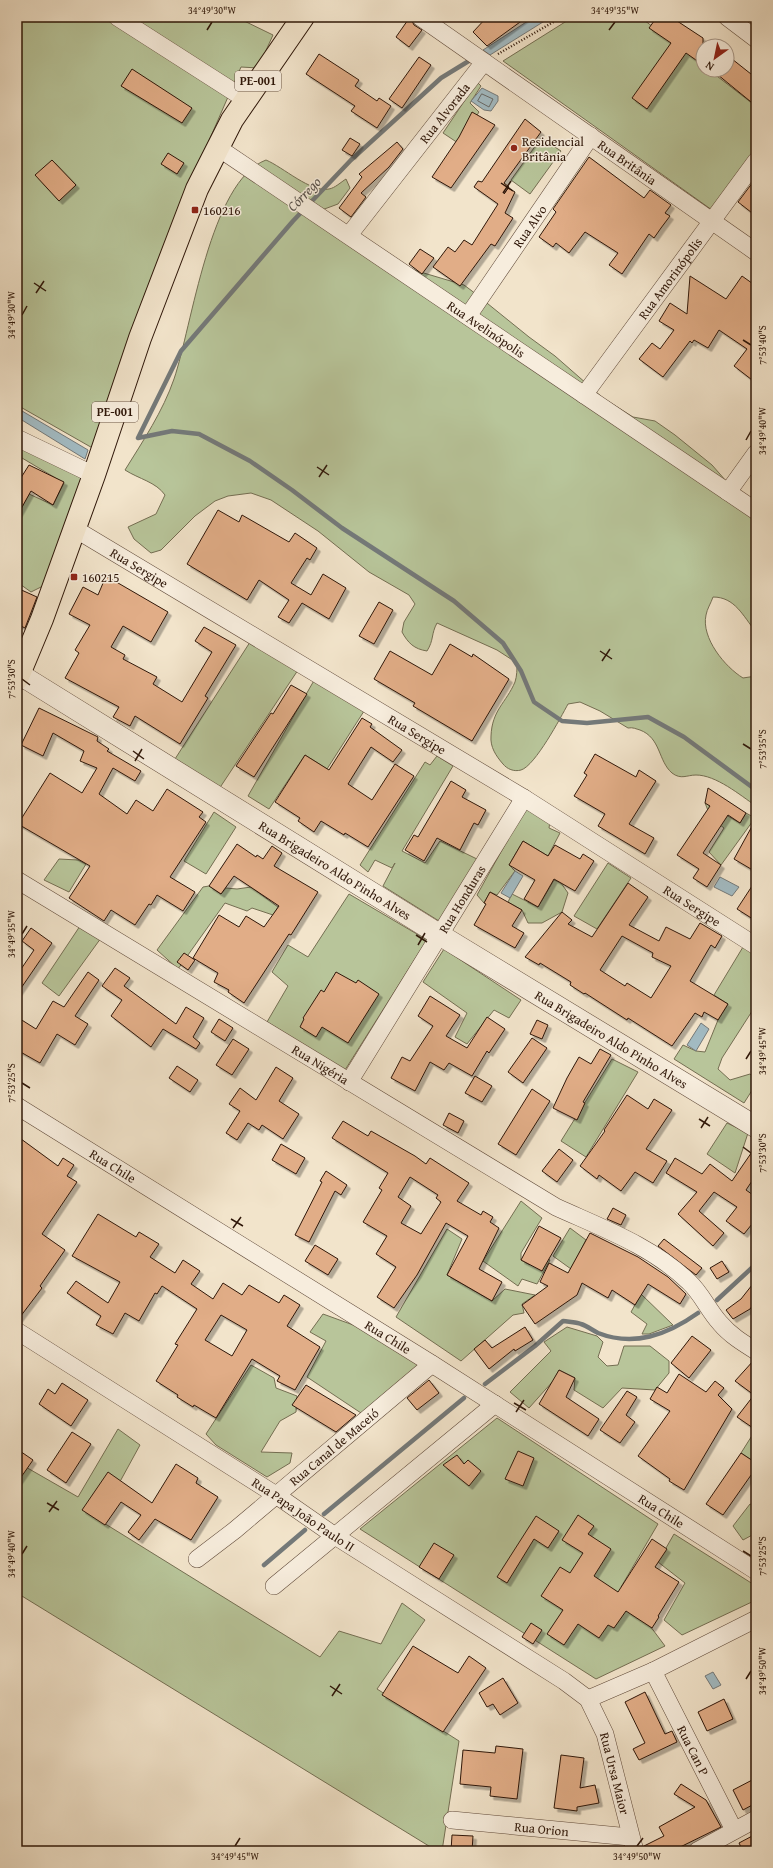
<svg xmlns="http://www.w3.org/2000/svg" width="773" height="1868" font-family="'Gentium Book Plus',serif">
<style>
.green{fill:#b8c59a;stroke:#746e52}
.water{fill:#a2bbc3;stroke:#747979}
.lines{fill:none;stroke-linecap:round;stroke-linejoin:round}
.shore{stroke:#686966;stroke-width:1}
.stream{stroke:#747979;stroke-width:4.5}
.building{fill:#e1ad87;stroke:#2f1709;fill-rule:evenodd;filter:url(#shadow)}
.minor-casing{stroke:#604a3a;stroke-width:18}
.tertiary-casing{stroke:#604a3a;stroke-width:22}
.primary-casing{stroke:#2f1709;stroke-width:24}
.path{stroke:#2f1709;stroke-width:2.5;stroke-dasharray:1 2;stroke-linecap:butt}
.minor{stroke:#f7eddd;stroke-width:17}
.tertiary{stroke:#f7eddd;stroke-width:21}
.primary{stroke:#f2e4cb;stroke-width:22}
.ticks{fill:none;stroke:#2f1709;stroke-width:1.5}
.poi-dot{fill:#8f2418;stroke:#f7eddd;stroke-width:1.5}
.labels{text-anchor:middle;stroke-width:3;stroke-linejoin:round;paint-order:stroke}
.shield{fill:#f7eddd;stroke:#6b5749;stroke-width:1}
.shield-label{font-size:12px;font-weight:bold;fill:#2f1709}
.street-label{font-size:13px;fill:#2f1709;stroke:#f7eddd}
.poi-label{font-size:13px;fill:#2f1709;stroke:#f7eddd;text-anchor:start}
.water-label{font-size:14px;font-style:italic;fill:#57504a;stroke:#f7eddd}
.neatline{fill:none;stroke:#2f1709;stroke-width:1.5}
.ticks-label{font-size:10px;text-anchor:middle;fill:#2f1709}
</style>
<defs>
<filter id="shadow"><feDropShadow dx="3.5" dy="3.5" stdDeviation="0" flood-color="#0004"/></filter>
</defs>
<rect width="100%" height="100%" fill="#f2e4cb"/>
<filter id="stains"><feTurbulence type="fractalNoise" baseFrequency=".005" numOctaves="4"/><feColorMatrix values="0 0 0 0 .2 0 0 0 0 .09 0 0 0 0 .02 0 0 0 .5 -.17"/></filter>
<radialGradient id="worn" r=".72"><stop offset=".6" stop-color="#630" stop-opacity="0"/><stop offset="1" stop-color="#630" stop-opacity=".3"/></radialGradient>
<!-- green -->
<path class="green" d="M17,17H236L273,35L258,68L241,67L188,189L96,450L17,405Z
M573,17H640L703,65V70H709L756,106V149L712,210L503,61Z
M477,82L481,86L470,103L479,112L458,143L443,133Z
M541,138L561,151L530,194L511,180Z
M266,160C283,167 311,193 329,189C335,188 341,182 346,179L350,188L338,204L319,211L407,268L464,285L472,291L529,337L555,356L603,398L633,417L655,421L675,435L712,465L741,498L756,507V632C743,616 735,597 713,597C711,603 707,609 706,615C701,638 725,667 743,678L756,676V806C740,795 716,775 696,775C687,775 681,780 672,773C658,761 661,738 640,730C636,729 633,727 628,728L600,711L580,702L568,704C561,717 535,766 521,770C514,772 507,769 503,764C496,756 490,747 491,736C492,710 506,703 515,682C517,676 517,669 517,663L497,650L437,623C431,634 434,640 427,651C414,649 408,643 402,632L404,622L415,604L409,595L369,572L318,531L271,500L251,493L228,496L215,501L195,516L161,550L151,553L134,539L128,527L156,514L165,495C156,482 139,479 125,470C143,441 163,411 174,379C192,326 210,181 266,160Z
M17,445L85,477L47,589L41,587L31,592L17,582V516L29,494L53,505L64,483L17,455Z
M252,639L300,667L219,789L175,759Z
M316,677L366,708L327,769L305,755L269,809L248,796Z
M437,756L453,766L402,851L425,863L440,841L479,860L439,921L383,886L395,863L392,868L375,860L368,872L360,865L425,762L430,765Z
M705,803L740,823L746,813L755,818L721,865L709,852L724,828L711,818Z
M527,805L550,821L549,828L560,833L548,856L523,841L509,865L515,871L497,895L490,892L484,903L477,895Z
M214,812L236,827L206,874L184,861Z
M59,859L78,860L86,864L69,892L44,880Z
M608,863L631,878L597,929L574,916Z
M554,880L561,883L568,893L562,912L542,923H528L522,910L508,902L512,894L538,907Z
M209,886L221,894L226,888L237,889L251,887L278,907L273,915L252,908L247,911L225,903L178,969L157,950L203,887Z
M349,894L427,940L345,1070L267,1022L288,986L272,972L288,945L308,957Z
M80,926L101,938L59,996L42,983Z
M743,947L756,955V1005L722,1058L718,1069L730,1080L750,1074L756,1079V1084L744,1103L674,1059L683,1045L696,1051L705,1052L718,1020L728,1004L714,995Z
M444,949L521,1000L509,1018L494,1010L467,1044L455,1037L467,1013L423,982Z
M612,1059L638,1072L586,1157L561,1141Z
M727,1123L748,1133L735,1173L707,1154Z
M521,1201L542,1218L521,1253V1260L530,1265L534,1258L542,1256L550,1260L537,1284L522,1279L518,1286L483,1261Z
M570,1228L586,1240L571,1269L553,1256Z
M447,1229L462,1239L447,1275L492,1301L505,1289L535,1295L522,1304L524,1313L513,1315L461,1361L396,1317Z
M641,1294L673,1325L649,1334H642L647,1324L631,1312Z
M323,1314L367,1330L421,1367L364,1415L307,1377L326,1341L310,1332Z
M567,1327L597,1336L603,1342L598,1357L607,1366L618,1365L624,1346H650L669,1361V1373L655,1390L622,1388L603,1408L574,1390L575,1378L559,1370L554,1380L529,1408L510,1392L551,1351L544,1342Z
M251,1365L274,1378L276,1388L297,1396L296,1412L280,1421L261,1452L292,1453L290,1463L267,1477L216,1445L206,1434Z
M497,1418L658,1524L621,1587L665,1646L596,1679L360,1529Z
M118,1429L140,1445L99,1520L320,1657L339,1631L381,1644L402,1603L425,1620L377,1689L459,1741L442,1851H437L17,1593V1462L78,1497Z
M753,1434L756,1436V1463L741,1453Z
M750,1504L756,1506V1533L743,1540L733,1526Z
M674,1534L756,1586V1600L682,1635L664,1620L685,1583L658,1562Z"/>
<!-- water -->
<path class="water" d="M534,17H551L490,55L483,50Z
M482,88L498,96V101L491,111L484,110L471,101Z
M17,408L88,450L85,459L17,417Z
M515,871L523,876L510,898L501,893Z
M720,877L739,887L732,896L714,887Z
M701,1023L709,1029L696,1051L687,1045Z
M713,1672L721,1685L713,1689L705,1676Z"/>
<g class="lines">
<!-- shore -->
<path class="shore" d="M482,94L493,99L489,107L478,101Z"/>
<!-- stream -->
<path class="stream" d="M138,438L172,431L199,434L250,461L292,490L342,528L454,601L503,643L521,671L534,702L562,721L587,723L648,717L684,737L756,790
M138,438L181,351L293,221L351,160L441,78L472,59
M717,1300L756,1264
M485,1384L535,1346L563,1321C569,1322 576,1322 581,1324C587,1326 592,1330 598,1333C634,1347 667,1335 698,1313
M324,1514L464,1398
M264,1565L305,1530"/>
</g>
<!-- building -->
<path class="building" d="M410,17L414,25L422,30L409,47L396,37Z
M487,17H527L487,46L473,32Z
M657,17H671L703,38V65L686,53L647,109L632,98L671,43L649,28Z
M319,54L359,80L355,86L377,101L379,98L391,106L377,128L351,111L355,106L306,74Z
M727,55L756,78V106L712,70H727Z
M419,57L431,65L402,108L389,99Z
M132,69L192,108L182,123L121,86Z
M472,112L495,125L451,188L432,177L459,137Z
M525,119L541,132L504,183L509,187L504,194L508,188L515,192L505,213L513,218L495,246L491,244L460,286L433,267L448,247L455,252L464,240L472,245L498,204L474,187L478,181L482,182Z
M350,138L360,144L352,156L342,150Z
M397,142L403,149L389,167L361,193L366,197L351,217L339,208L362,177L359,174Z
M168,153L184,163L177,174L161,164Z
M589,157L644,198L650,190L671,205L665,213L670,216L661,228L654,238L649,234L622,274L609,265L618,253L585,232L569,253L556,243L553,247L539,237L556,212L553,209Z
M52,160L76,185L59,201L35,175Z
M756,178V216L738,202Z
M420,249L434,258L422,274L409,264Z
M690,276L726,299L742,276L756,286V383L734,366L747,349L719,330L708,348L694,340L692,343L690,341L663,377L639,359L652,343L660,349L674,330L659,321L670,303L687,314Z
M29,465L64,482L53,505L31,491L17,516V484Z
M218,510L239,522L242,515L289,542L295,533L317,548L310,560L307,558L291,583L311,595L323,574L346,588L329,619L302,603L289,623L278,617L289,600L259,580L247,600L187,564Z
M106,576L168,612L151,642L123,626L111,647L125,655L123,659L157,677L153,684L182,702L212,652L195,641L204,627L236,645L205,696L208,698L180,744L135,716L130,726L113,717L119,707L65,678L79,653L75,650L90,625L69,614L83,587L98,595Z
M17,588L37,597L25,628L17,624Z
M379,602L393,610L374,644L359,636Z
M450,644L472,657L473,654L509,679L472,741L413,706L415,703L374,679L390,651L432,675Z
M291,685L307,694L254,777L236,766L271,713L273,714Z
M39,708L98,737L97,741L109,749L107,751L141,771L135,781L113,768L99,794L127,814L136,800L153,811L167,789L203,812L199,817L206,822L170,877L195,892L183,911L157,895L151,905L149,904L135,925L111,910L104,921L69,898L90,866L18,824L50,773L82,793L97,768L80,761L84,751L53,733L43,756L21,745Z
M362,718L372,724L370,727L402,750L393,762L371,747L348,784L372,800L395,764L414,776L368,847L345,833L344,835L321,821L314,832L298,821L300,818L275,802L305,755L329,770Z
M595,754L636,777L639,770L656,781L629,824L654,838L645,854L598,826L605,814L574,796L587,775L584,773Z
M451,781L466,790L462,797L486,810L478,825L474,823L460,850L437,838L424,861L405,850L414,835L418,837Z
M708,788L746,813L740,823L728,815L703,853L721,865L707,887L693,878L699,869L677,855L710,806L705,803Z
M756,819V872L734,859Z
M523,841L548,856L555,845L580,859L583,854L594,861L575,891L554,879L538,907L524,899L535,880L509,865Z
M237,844L256,857L257,855L263,859L272,846L282,853L274,866L318,892L291,935L289,934L244,1003L228,992L229,990L214,982L218,973L193,958L219,915L239,927L246,916L264,927L279,906L234,876L221,894L209,886Z
M756,880V921L737,909Z
M628,883L648,897L629,925L659,941L666,927L690,939L700,923L722,936L715,948L711,945L690,981L728,1004L718,1020L704,1012L702,1017L695,1013L672,1046L628,1018L627,1020L585,993L584,994L570,985L571,982L540,963L539,965L525,957L562,912L572,920L568,924L592,937ZM622,936L653,953L652,957L671,966L651,998L627,983L625,986L600,970Z
M490,892L522,910L512,926L524,933L515,948L474,925L486,904L484,903Z
M31,928L52,943L17,994V975L34,950L22,941Z
M184,953L195,960L188,970L177,962Z
M115,968L130,978L124,986L176,1024L186,1007L204,1018L193,1037L200,1043L196,1049L163,1029L151,1047L111,1016L122,1000L102,986Z
M88,972L99,980L75,1016L88,1024L75,1045L57,1034L40,1063L17,1050V1017L36,1029L53,1001L64,1007Z
M336,972L356,983L358,980L379,994L348,1043L322,1027L316,1037L300,1027L304,1019L303,1018L321,990L324,992Z
M430,996L460,1015L446,1036L467,1048L487,1017L505,1029L489,1053L487,1051L472,1076L449,1063L444,1070L430,1062L415,1091L391,1078L402,1057L410,1061L433,1026L418,1016Z
M219,1019L233,1028L225,1041L211,1032Z
M537,1020L548,1025L542,1039L530,1034Z
M532,1038L547,1048L523,1083L508,1072Z
M233,1039L249,1049L232,1075L216,1065Z
M600,1049L611,1055L583,1102L585,1103L577,1120L553,1108L567,1078L579,1057L591,1064Z
M177,1066L198,1080L190,1092L169,1078Z
M276,1067L293,1078L279,1101L299,1114L283,1139L262,1125L259,1130L248,1123L237,1140L226,1133L240,1111L229,1104L240,1088L256,1100Z
M475,1076L492,1086L482,1102L465,1093Z
M532,1089L550,1101L516,1155L498,1144Z
M627,1095L648,1109L654,1099L672,1110L646,1149L667,1161L653,1183L635,1172L621,1191L599,1175L597,1179L580,1166L605,1131L604,1130Z
M449,1113L464,1121L458,1133L443,1125Z
M343,1121L368,1136L371,1131L415,1156L426,1164L430,1158L469,1183L457,1201L481,1215L483,1211L493,1217L490,1222L499,1228L479,1269L502,1282L492,1301L447,1275L468,1236L446,1223L417,1275L394,1308L377,1297L396,1267L376,1254L387,1236L363,1222L382,1190L379,1188L388,1173L332,1138ZM410,1177L438,1195L436,1198L441,1202L421,1234L401,1223L411,1206L398,1197Z
M17,1136L58,1166L63,1158L74,1165L67,1176L77,1182L42,1234L65,1250L40,1286L42,1288L17,1321Z
M281,1144L305,1158L296,1174L272,1160Z
M756,1146V1175L746,1190L756,1197V1219L744,1234L726,1221L737,1207L714,1192L699,1211L724,1233L713,1246L678,1214L697,1192L666,1173L675,1158L702,1174L710,1164L732,1181Z
M559,1149L573,1160L557,1182L542,1171Z
M326,1171L347,1185L341,1195L335,1191L309,1242L295,1235L322,1182L320,1181Z
M613,1208L626,1215L621,1225L607,1219Z
M98,1214L136,1237L139,1232L159,1244L150,1257L175,1273L183,1260L200,1271L191,1284L213,1299L223,1283L242,1295L249,1285L279,1303L284,1295L300,1305L287,1326L320,1347L295,1390L277,1381L280,1376L252,1359L216,1418L194,1405L193,1407L177,1397L178,1395L156,1381L178,1345L175,1344L197,1309L162,1286L157,1294L155,1293L139,1321L125,1313L113,1334L96,1325L101,1316L67,1293L76,1281L108,1303L120,1282L72,1256ZM221,1315L247,1330L232,1356L205,1340Z
M539,1226L561,1238L542,1271L521,1260Z
M590,1233L638,1257L668,1277L686,1294L680,1304L648,1284L635,1305L612,1290L608,1298L582,1283L577,1295L535,1324L522,1305L548,1286L540,1282L549,1263L568,1273Z
M664,1239L702,1268L696,1275L658,1246Z
M315,1245L338,1259L328,1275L305,1261Z
M722,1261L729,1272L717,1279L710,1268Z
M756,1280V1301L750,1309L733,1319L726,1310L741,1299Z
M525,1327L533,1340L515,1351L514,1349L489,1369L474,1349L485,1340L492,1348Z
M692,1336L711,1350L689,1378L671,1363Z
M754,1360L756,1361V1430L737,1417L754,1395L735,1381Z
M559,1370L575,1378L566,1397L599,1419L588,1436L539,1404Z
M679,1374L706,1392L715,1381L724,1388L718,1395L732,1409L684,1490L669,1481L670,1479L638,1456L670,1411L650,1399L657,1387L667,1393Z
M429,1380L439,1393L417,1410L407,1398Z
M62,1383L88,1400L71,1426L39,1404L48,1389L55,1394Z
M306,1385L356,1415L336,1432L292,1405Z
M627,1391L637,1397L626,1415L635,1422L620,1443L600,1430Z
M72,1432L91,1444L66,1483L47,1470Z
M17,1449L33,1460L17,1483Z
M518,1451L534,1458L523,1486L505,1479Z
M741,1453L756,1463V1468L723,1515L706,1504Z
M457,1455L464,1464L468,1460L481,1471L469,1486L443,1465Z
M176,1464L198,1478L196,1483L218,1497L191,1540L155,1519L139,1540L128,1532L141,1515L121,1502L105,1525L82,1510L108,1472L152,1503Z
M578,1515L594,1526L588,1534L611,1549L594,1576L618,1592L652,1539L667,1549L655,1567L679,1582L658,1616L659,1617L652,1628L626,1611L614,1628L608,1625L599,1638L578,1624L564,1645L547,1634L563,1610L541,1596L560,1567L570,1573L583,1553L562,1540Z
M536,1516L559,1531L548,1548L534,1539L507,1583L497,1577Z
M434,1543L454,1555L439,1579L419,1567Z
M531,1623L542,1630L533,1644L522,1637Z
M413,1646L458,1673L469,1656L486,1668L443,1732L382,1695Z
M503,1678L518,1703L500,1715L493,1704L487,1707L479,1693Z
M645,1692L665,1734L672,1731L677,1742L639,1760L633,1749L645,1743L625,1702Z
M724,1699L733,1719L707,1731L698,1712Z
M496,1746L523,1749L517,1799L490,1796L491,1787L460,1784L463,1750L495,1753Z
M561,1755L584,1758L580,1788L595,1785L599,1803L577,1807V1811L554,1808Z
M756,1778V1803L743,1810L733,1790Z
M681,1784L706,1800L721,1827L672,1851H645L644,1846L664,1836L659,1827L695,1807L674,1794Z
M756,1834V1851H743L739,1843Z
M452,1835L473,1836L472,1851H451Z"/>
<g class="lines">
<!-- minor casing -->
<g class="minor-casing">
<g id="minor">
<path d="M117,17L245,99"/>
<path id="s1" d="M420,17L756,252"/>
<path d="M727,17L756,39"/>
<path id="s2" d="M217,147L756,511"/>
<path id="s3" d="M349,235L484,62"/>
<path id="s4" d="M468,316L591,136"/>
<path id="s5" d="M584,395L756,161"/>
<path d="M17,438L94,475"/>
<path d="M728,492L756,453"/>
<path id="s6" d="M75,529L524,798L756,946"/>
<path id="s7" d="M17,880L556,1207C602,1228 652,1246 689,1282C702,1294 708,1310 720,1323C730,1335 743,1343 756,1351"/>
<path id="s8" d="M349,1082L524,798"/>
<path id="s9" d="M17,1106L432,1364L756,1571"/>
<path id="s10" d="M17,1331L276,1495L335,1536L564,1681L588,1699L605,1734L635,1851"/>
<path id="s11" d="M197,1559L235,1530L432,1364"/>
<path d="M274,1586L495,1404"/>
<path id="s12" d="M653,1671L734,1830"/>
<path d="M588,1699L653,1671L756,1619"/>
<path id="s13" d="M452,1820L630,1837"/>
<path d="M697,1851L756,1819"/>
</g>
</g>
<!-- tertiary casing -->
<g class="tertiary-casing">
<g id="tertiary">
<path id="s14" d="M19,674L440,935L756,1127"/>
</g>
</g>
<!-- primary casing -->
<g class="primary-casing">
<path id="primary" d="M17,679L42,619L94,475L140,338L197,189L232,120L303,17"/>
</g>
<!-- path -->
<path class="path" d="M498,54L562,17"/>
<!-- minor -->
<use href="#minor" class="minor"/>
<!-- tertiary -->
<use href="#tertiary" class="tertiary"/>
<!-- primary -->
<use href="#primary" class="primary"/>
</g>
<!-- ticks -->
<path class="ticks" d="M207,30L212,22M609,30L615,22M501,183L513,191M503,193L511,181M34,283L46,291M36,293L44,281M22,315L27,306M743,340L751,345M746,440L751,431M317,467L329,475M319,477L327,465M600,651L612,659M602,661L610,649M22,679L30,685M743,744L751,749M133,751L144,759M135,761L142,749M22,934L27,926M416,935L427,942M418,945L425,933M746,1059L751,1051M22,1083L30,1088M699,1119L710,1126M701,1128L708,1117M743,1147L751,1153M231,1219L243,1226M233,1228L241,1217M514,1403L526,1410M516,1412L524,1400M47,1503L59,1510M49,1512L57,1501M743,1551L751,1556M22,1554L27,1546M746,1679L751,1671M330,1686L342,1694M332,1696L340,1684M235,1846L240,1838M637,1846L643,1838"/>
<!-- markers -->
<g class="poi-dot">
<circle cx="514" cy="148" r="4"/>
<rect x="191" y="206" width="8" height="8" rx="2"/>
<rect x="70" y="573" width="8" height="8" rx="2"/>
</g>
<g class="labels">
<!-- shield labels -->
<g class="shield">
<rect x="235" y="71" width="46" height="20" rx="3"/>
<rect x="92" y="402" width="46" height="20" rx="3"/>
</g>
<g class="shield-label">
<text x="258" y="85">PE-001</text>
<text x="115" y="416">PE-001</text>
</g>
<!-- street labels -->
<g class="street-label">
<text dy="5" stroke="none"><textPath href="#s3" startOffset="155">Rua Alvorada</textPath></text>
<text dy="5" stroke="none"><textPath href="#s1" startOffset="253">Rua Britânia</textPath></text>
<text dy="5" stroke="none"><textPath href="#s4" startOffset="109">Rua Alvo</textPath></text>
<text dy="5" stroke="none"><textPath href="#s5" startOffset="145">Rua Amorinópolis</textPath></text>
<text dy="5" stroke="none"><textPath href="#s2" startOffset="325">Rua Avelinópolis</textPath></text>
<text dy="5" stroke="none"><textPath href="#s6" startOffset="75">Rua Sergipe</textPath></text>
<text dy="5" stroke="none"><textPath href="#s6" startOffset="399">Rua Sergipe</textPath></text>
<text dy="5" stroke="none"><textPath href="#s14" startOffset="372">Rua Brigadeiro Aldo Pinho Alves</textPath></text>
<text dy="5" stroke="none"><textPath href="#s8" startOffset="215">Rua Honduras</textPath></text>
<text dy="5" stroke="none"><textPath href="#s6" startOffset="723">Rua Sergipe</textPath></text>
<text dy="5" stroke="none"><textPath href="#s14" startOffset="696">Rua Brigadeiro Aldo Pinho Alves</textPath></text>
<text dy="5" stroke="none"><textPath href="#s7" startOffset="355">Rua Nigéria</textPath></text>
<text dy="5" stroke="none"><textPath href="#s9" startOffset="113">Rua Chile</textPath></text>
<text dy="5" stroke="none"><textPath href="#s9" startOffset="437">Rua Chile</textPath></text>
<text dy="5" stroke="none"><textPath href="#s11" startOffset="177">Rua Canal de Maceió</textPath></text>
<text dy="5" stroke="none"><textPath href="#s9" startOffset="761">Rua Chile</textPath></text>
<text dy="5" stroke="none"><textPath href="#s10" startOffset="340">Rua Papa João Paulo II</textPath></text>
<text dy="5" stroke="none"><textPath href="#s12" startOffset="89">Rua Can P</textPath></text>
<text dy="5" stroke="none"><textPath href="#s10" startOffset="759">Rua Ursa Maior</textPath></text>
<text dy="5" stroke="none"><textPath href="#s13" startOffset="90">Rua Orion</textPath></text>
</g>
<!-- poi labels -->
<g class="poi-label">
<text x="522" y="146">Residencial<tspan x="522" dy="15">Britânia</tspan></text>
<text x="203" y="215">160216</text>
<text x="82" y="582">160215</text>
</g>
<!-- water labels -->
<g class="water-label">
<text transform="translate(304 194) rotate(-46)" y="5">Córrego</text>
</g>
</g>
<!-- margin -->
<rect width="773" height="1868" fill="none" stroke="#f2e4cb" stroke-width="44"/>
<!-- north arrow -->
<g transform="translate(715 58) rotate(213)"><circle r="19" fill="#f7eddd" stroke="#a79788"/>
<path d="M0-3L7 15L0 10L-7 15Z" fill="#8f2418"/>
<text y="-6" font-size="11" font-weight="bold" text-anchor="middle" fill="#2f1709">N</text>
</g>
<rect x="22" y="22" width="729" height="1824" class="neatline"/>
<g class="ticks-label">
<text x="212" y="14">34°49'30"W</text>
<text x="615" y="14">34°49'35"W</text>
<text transform="translate(11 315) rotate(-90)" y="4">34°49'30"W</text>
<text transform="translate(762 345) rotate(-90)" y="4">7°53'40"S</text>
<text transform="translate(762 431) rotate(-90)" y="4">34°49'40"W</text>
<text transform="translate(11 679) rotate(-90)" y="4">7°53'30"S</text>
<text transform="translate(762 749) rotate(-90)" y="4">7°53'35"S</text>
<text transform="translate(11 934) rotate(-90)" y="4">34°49'35"W</text>
<text transform="translate(762 1051) rotate(-90)" y="4">34°49'45"W</text>
<text transform="translate(11 1083) rotate(-90)" y="4">7°53'25"S</text>
<text transform="translate(762 1153) rotate(-90)" y="4">7°53'30"S</text>
<text transform="translate(11 1554) rotate(-90)" y="4">34°49'40"W</text>
<text transform="translate(762 1556) rotate(-90)" y="4">7°53'25"S</text>
<text transform="translate(762 1671) rotate(-90)" y="4">34°49'50"W</text>
<text x="235" y="1860">34°49'45"W</text>
<text x="637" y="1860">34°49'50"W</text>
</g>
<rect width="100%" height="100%" filter="url(#stains)"/>
<rect width="100%" height="100%" fill="url(#worn)"/>
</svg>
